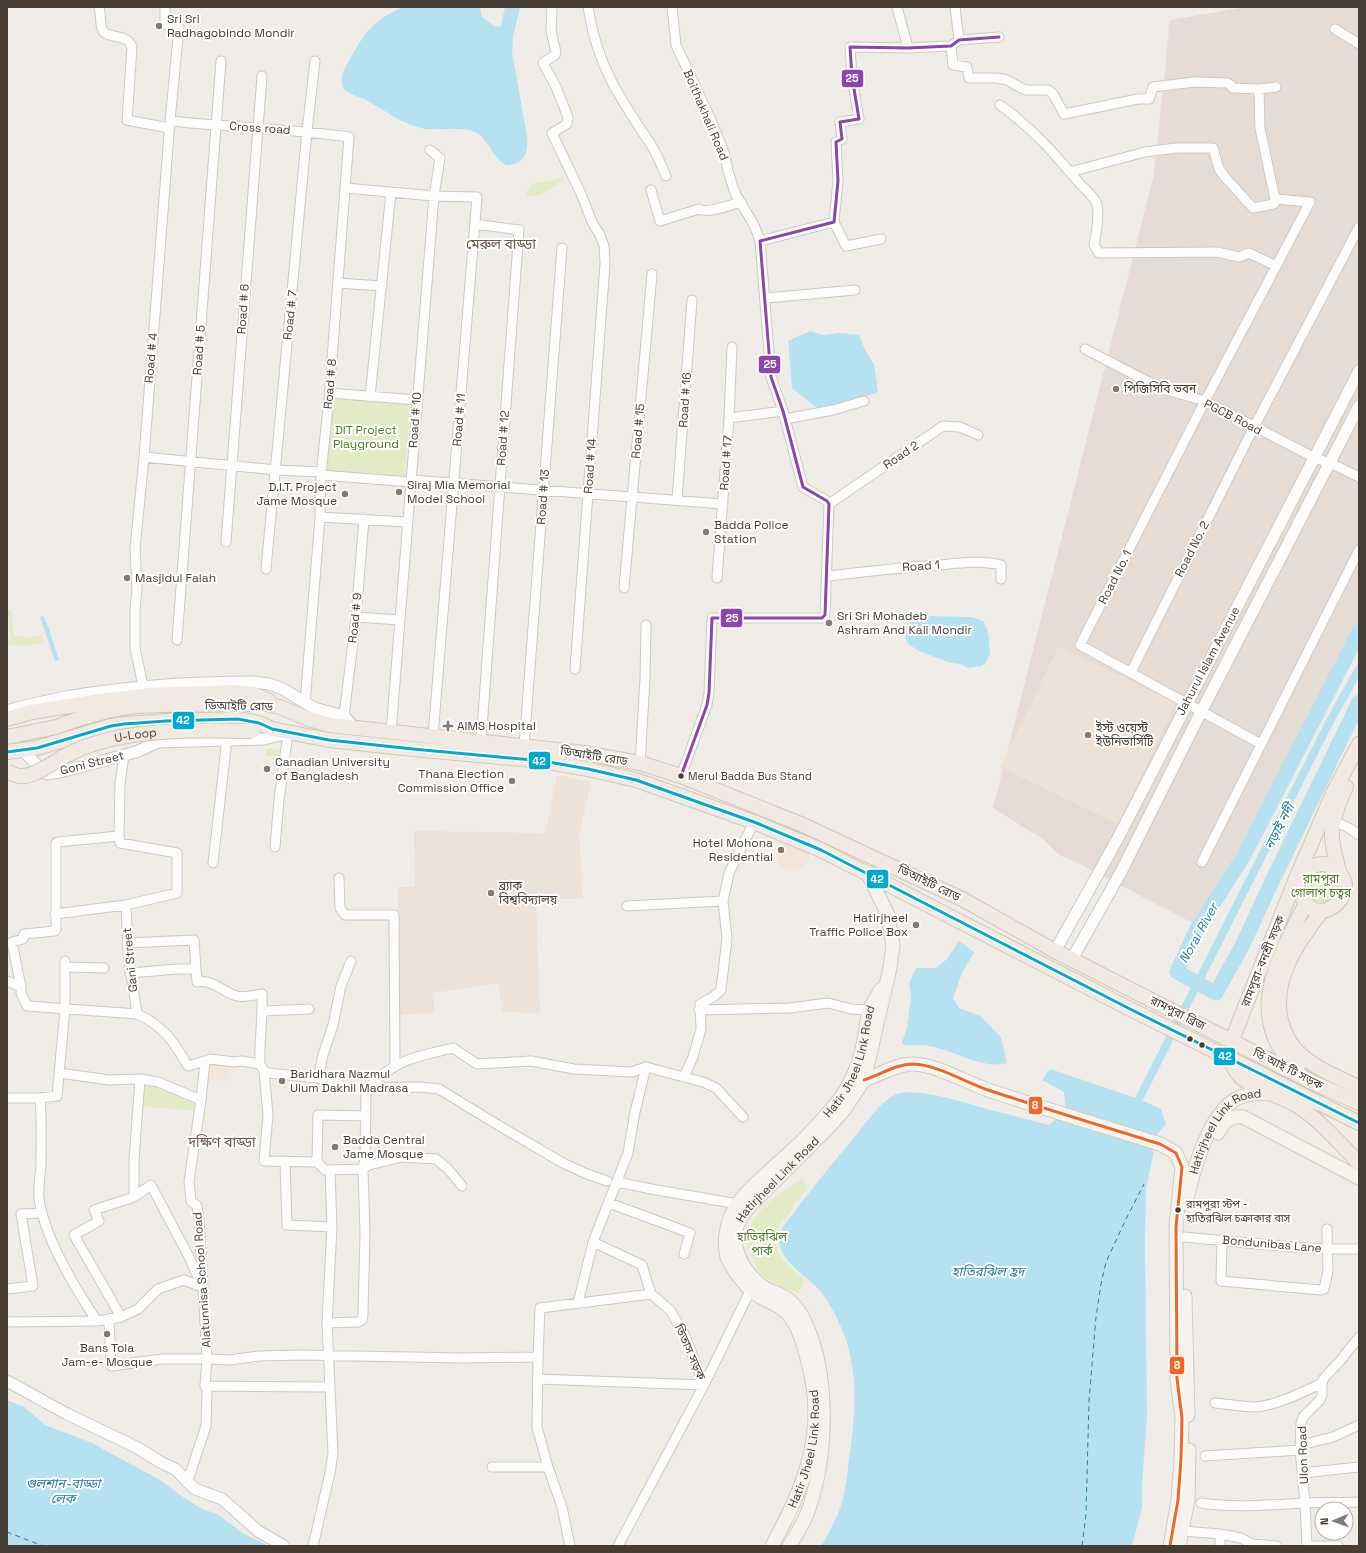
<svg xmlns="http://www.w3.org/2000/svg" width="1366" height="1553" font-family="'Space Grotesk','Noto Sans Bengali',sans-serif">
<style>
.residential{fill:#e5ddd5}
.commercial{fill:#f4e5da}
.education{fill:#ece2d7}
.green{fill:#e2ebc6}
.water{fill:#b6e1f0}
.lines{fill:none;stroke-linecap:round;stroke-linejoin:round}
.canal{stroke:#b6e1f0;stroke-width:8}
.river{stroke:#b6e1f0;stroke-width:15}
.ferry{stroke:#247b9f;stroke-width:1;stroke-dasharray:5 4;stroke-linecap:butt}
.minor-casing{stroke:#ccc8c4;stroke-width:11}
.tertiary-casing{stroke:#ccc8c4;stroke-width:13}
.secondary-casing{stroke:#d1cac0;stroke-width:15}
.primary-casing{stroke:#d3c6b4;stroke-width:16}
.minor{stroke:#fdfcfc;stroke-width:9}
.tertiary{stroke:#fdfcfc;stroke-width:11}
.secondary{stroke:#f6f3ee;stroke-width:13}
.primary{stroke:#f1eae2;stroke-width:14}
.primary-bridge-casing{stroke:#d3c6b4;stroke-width:16;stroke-linecap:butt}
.primary-bridge{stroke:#f1eae2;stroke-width:14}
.bus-1-casing{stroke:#fff;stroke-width:6}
.bus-2-casing{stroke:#fff;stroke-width:6}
.bus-3-casing{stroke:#fff;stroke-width:6}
.bus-1{stroke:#00a9ce;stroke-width:3}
.bus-2{stroke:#8e44ad;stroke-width:3}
.bus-3{stroke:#f26522;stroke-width:3}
.poi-dot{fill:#827a73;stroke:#fff;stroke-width:1.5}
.bus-dot{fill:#463d34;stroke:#fff;stroke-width:1.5}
.labels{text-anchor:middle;stroke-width:4;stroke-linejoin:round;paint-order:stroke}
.bus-label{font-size:11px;fill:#463d34;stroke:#fff;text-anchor:start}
.poi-label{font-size:12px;fill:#463d34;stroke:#fff;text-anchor:start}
.street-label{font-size:12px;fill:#463d34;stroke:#fff}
.park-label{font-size:12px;fill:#507b24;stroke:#fff}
.water-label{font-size:13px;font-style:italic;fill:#247b9f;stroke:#fff}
.quarter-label{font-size:14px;fill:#6a594b;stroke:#fff}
.line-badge{stroke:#fff;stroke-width:1.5}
.badge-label{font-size:11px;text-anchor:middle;font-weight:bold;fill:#fff}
</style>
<rect width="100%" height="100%" fill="#f0ece8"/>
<!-- residential -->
<path class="residential" d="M1247,7H1359V632L1206,930L1076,862L1059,855L1044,840L993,808L1154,174L1170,20Z"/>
<!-- commercial -->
<path class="commercial" d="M779,836L812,850L805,867L783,868L778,866Z
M208,1062L229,1063L227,1081L206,1079Z"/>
<!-- education -->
<path class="education" d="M1059,646L1176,703L1118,824L1000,767Z
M557,776H563L591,782L579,836L583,899H536L540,1013L503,1012L498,983L434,993V1013L397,1015L398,887H415L414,831L545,833Z"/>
<!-- green -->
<path class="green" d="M565,177C556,187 539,199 525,196L533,184Z
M327,394L412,401L404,481L320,473Z
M11,610L14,637L25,636L26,638L42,635L43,642L26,646L7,645V640L11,639L8,611Z
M266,749H279V756H266Z
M1319,867L1337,876L1339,893L1326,904H1315L1302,886L1305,876Z
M143,1083L157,1084L195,1098L194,1111L141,1106Z
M802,1179L807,1190L795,1203L786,1218L780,1224L775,1238L777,1248L780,1256L805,1282L798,1293C787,1289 768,1281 760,1273C757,1269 755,1263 753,1259C751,1255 749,1251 748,1248C740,1218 780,1192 802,1179Z"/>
<!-- water -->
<path class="water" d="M403,7H480L482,17L494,26L499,27L501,26L505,7H520L513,37L512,52L527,136C528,151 526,163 509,165C496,166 489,138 475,132C461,125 438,132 421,128C401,124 382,108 364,99C358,96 346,94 343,87C338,78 346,67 350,59C365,32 374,20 403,7Z
M810,331L823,335L839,333L859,335L865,350L874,364L878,392L821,411L792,388L788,341Z
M43,616L48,626L59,660L55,661L40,617Z
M928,616L971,617L983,621L987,629L989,640L990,654L988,658L986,663L981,666L968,668L960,664L951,663L919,651L908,644L904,634L905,629L909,623L918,617Z
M959,941L974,952L962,973L953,998L959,1008L981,1016L1001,1038L1007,1063C983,1069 961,1054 938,1048C927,1044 916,1046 904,1045L902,1043L907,1027L911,997L909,983L916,968H936L947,959Z
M1050,1069L1139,1099L1161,1109L1166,1124L1157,1134L1146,1190L1145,1243L1147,1416L1142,1483V1508L1132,1546H821C828,1535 834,1523 839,1511C845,1495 847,1477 849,1460C855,1419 859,1374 844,1334C838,1320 831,1304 821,1292C805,1273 769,1257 782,1228C806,1196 831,1165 856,1135C868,1121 880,1101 897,1094C918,1087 968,1104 990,1110C1010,1115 1029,1120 1049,1125L1066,1111L1064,1092L1042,1080Z
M7,1400L24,1407L45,1425L90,1442L160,1480L183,1497L202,1509L217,1514L244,1534L269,1546H7Z"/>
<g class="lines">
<!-- canal -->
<path class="canal" d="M1139,1099L1330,721L1359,669"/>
<!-- river -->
<path class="river" d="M1359,632L1243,857L1197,929L1177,972L1216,993L1242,946L1275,875L1359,702"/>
<!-- ferry -->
<path class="ferry" d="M7,1532L43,1546
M1082,1546L1086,1514L1089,1401L1096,1317L1101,1284L1106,1262L1126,1219L1144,1184"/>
<!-- minor casing -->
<g class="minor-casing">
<path id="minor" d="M99,7C101,14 100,23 102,29C105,40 127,32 132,47L127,120L169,128
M552,7L551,31L556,52L555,55L543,63L556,87L568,117L567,124L552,133L582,196L592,222L600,235L604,246L605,264L575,669
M588,7C592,33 599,57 611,80C623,104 639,126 653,148C658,157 662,167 666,176
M672,7L676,45L711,120L724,152L728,171L735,193L754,225L760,241
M897,7L908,48
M955,7L959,40
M1335,29L1359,44
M951,46L953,65L967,67L969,78H997L1007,80L1025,90H1048L1053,94L1064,114L1138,99H1149L1153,87L1194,82L1228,83L1233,88L1259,89L1276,87
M1259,89L1260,128L1275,199
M1000,105C1031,127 1056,155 1080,184C1085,189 1093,196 1096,202C1100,211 1096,235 1094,245L1099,253L1217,252L1239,257L1249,253L1276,266
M170,121C230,127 290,129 349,137L329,398L321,475L320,517L305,703
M430,150L440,158L434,196L477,197L433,736
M1070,172L1145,152L1176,148H1213L1219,169L1225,177L1253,208L1274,204L1275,199L1310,202L1205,401L1080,645L1261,744
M345,188L434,196L391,732
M651,190L660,221L699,209C708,214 730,205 741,202
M834,222L846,246L881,239
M475,224L519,230L481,741
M338,283L382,286
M766,298L855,290
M1085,349L1162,389L1205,401L1315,458L1330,463L1359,477
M329,393L417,400
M370,397L391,192
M729,418L783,411
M785,419L833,410L864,401
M144,457L276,470L321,472
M321,475L410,482
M411,480L723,504
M677,500L692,300
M829,504L943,426L960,427L978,435
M320,517L407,522
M226,542L262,76
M266,569L307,131L315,61
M827,576C865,572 902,567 940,565C959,563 982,560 1001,565V579
M717,578L729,418L732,347
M624,588L652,274
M356,617L400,620
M177,640L221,61
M1131,672L1254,427L1359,227
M143,686L135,648V611L137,587L135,549L144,457L170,121L179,28L165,24V7
M344,716L356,617L364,519
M524,746L562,248
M640,763L645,679L646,625
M681,776L707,705L709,693L712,618H822L825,615L829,504L827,501L803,487L783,411L771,377L760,241L834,222L838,181L836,142L842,139L840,122L859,119L852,77L850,47L908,48L951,46L959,40L999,37
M1334,821L1349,828L1359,835
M275,847L279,800L288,733
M1202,862L1359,550
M213,863L227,739
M339,878L340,908L345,915H394L395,1066
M126,905L128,953L137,1014
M627,906L723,901
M55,914L126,905L177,893V853L120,843L119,836
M127,943L194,940L196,969
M65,967L104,968
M130,973L177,969H196L197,982C213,979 222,992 237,996C244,998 255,995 262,994C263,1018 259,1041 260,1064
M7,981L21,987V993L27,1006L137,1014C163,1025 174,1042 188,1066L205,1061L201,1100L189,1181L191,1201L197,1206L199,1218L207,1359L229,1360L259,1356L302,1355L461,1358L538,1357L537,1427L548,1467L562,1507L570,1546
M21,987L12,942L23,939L24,934L55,931L56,929V843L58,842L119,836L120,784L124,755
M699,1010L790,1008L828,1003L851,1009L870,1010
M263,1011L309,1009
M205,1061L210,1059L234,1062L242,1061L260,1064L264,1071L268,1115L264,1161L317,1162L325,1170H330L363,1169L369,1165L402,1157L436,1159L448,1169L462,1186
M264,1071L268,1073L318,1078L339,1084
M59,1073L109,1080L140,1079L158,1082L201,1100
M684,1077L703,1082L716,1088L743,1117
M318,1078L323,1055L333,1025L341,986L351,961
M140,1079L134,1159V1197L151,1185L189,1257L201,1284
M369,1088L420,1087L439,1089L498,1125L563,1163L587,1174L607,1181
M7,1098H40L57,1096L65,1009V961
M40,1098C42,1121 41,1142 41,1165C40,1176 38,1188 39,1198C44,1238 75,1288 97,1321
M285,1161L287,1225L332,1227
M317,1162L318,1115L366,1116
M618,1182L651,1189L738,1204
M609,1203L690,1233L684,1254
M1184,1237C1242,1242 1301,1250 1359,1249
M1222,1239L1221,1281L1321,1290L1324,1289L1328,1271L1327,1229
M593,1242L642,1265L651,1294L670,1310L685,1336L704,1385L618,1546
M7,1289L33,1286L21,1214L42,1213
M578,1303L593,1242L628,1153L635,1112L646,1067
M121,1317L74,1235L99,1221L94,1210L134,1197
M109,1320L111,1365L112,1366L162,1359H207L205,1386L207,1390L206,1426L187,1483
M7,1322L97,1321L121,1317L138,1309L158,1289L184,1280L202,1287
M327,1323L358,1322L362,1320L363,1315L365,1234L363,1169L365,1157L366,1092C370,1086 375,1081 381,1076C404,1057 425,1055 453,1048L477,1064L531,1061L574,1069L632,1072L646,1067L684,1077L693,1057L701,1029L700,1004L713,997L721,990L727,938L723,901L729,873L754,822
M538,1357L540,1308L651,1294
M537,1379L704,1385L751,1289
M205,1386L329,1387
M1215,1403C1228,1404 1242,1407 1255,1407C1275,1406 1304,1392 1322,1383
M1301,1445L1333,1437L1359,1425
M1205,1456L1300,1450
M492,1467H548
M1302,1473L1359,1467
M1201,1503C1235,1508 1269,1505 1303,1503C1322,1502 1340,1503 1359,1502
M1183,1531L1220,1534L1241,1538L1252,1544L1277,1546
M313,1546L330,1473L333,1453L327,1323L332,1227L330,1170
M1220,1546V1534
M1307,1546L1305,1503L1300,1450L1301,1423L1303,1417L1320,1400L1322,1395V1383L1324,1378L1340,1361L1359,1337
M1308,1546H1338"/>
</g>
<!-- tertiary casing -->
<g class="tertiary-casing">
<path id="tertiary" d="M7,711C26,705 46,701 66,697C129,686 192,682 255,682L269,684L283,689L314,708L344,716L354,728
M23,750L35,763L47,774L60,772L136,752L158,742L264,739L288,733
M1055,951L1118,838L1359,371
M1072,959L1121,872L1201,712L1359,406
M7,1381L67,1414L138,1448L160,1462L175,1469L195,1489L222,1499L258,1531L284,1546"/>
</g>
<!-- secondary casing -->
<g class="secondary-casing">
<g id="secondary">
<path d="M864,1080C880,1075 896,1064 913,1064C938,1065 965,1082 988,1090C1045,1109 1102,1126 1160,1144L1176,1153L1182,1167L1176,1227L1177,1379L1182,1418L1181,1459L1178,1500L1170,1546"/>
<path d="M1218,1133C1224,1122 1229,1115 1243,1117L1359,1178"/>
<path id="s1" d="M1186,1203C1193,1172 1208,1113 1238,1098C1249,1093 1260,1093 1272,1094"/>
<path d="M1185,1296L1188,1415"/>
<path id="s2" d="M772,1546C805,1484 827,1433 808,1362C804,1346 799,1327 788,1314C779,1304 768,1302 757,1295C748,1290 731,1268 727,1257C725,1250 725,1242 726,1234C729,1200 763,1178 786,1156C806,1138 826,1117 842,1096C852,1081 859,1063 863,1045C866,1033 866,1018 871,1006C874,1001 878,995 881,989"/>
<path id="s3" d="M789,1546C796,1536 802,1525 807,1514C828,1458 831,1371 802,1316C798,1308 790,1299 781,1295C776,1292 770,1291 765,1288C745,1275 730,1249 737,1226C740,1219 744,1213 748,1208L826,1130L844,1110L864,1080L890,968L893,946L888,915L867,872"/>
<path d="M1179,1546L1188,1499L1189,1450"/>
</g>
</g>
<!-- primary casing -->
<g class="primary-casing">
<path id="primary" d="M7,719L32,712L100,701L150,695L235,692L253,694L269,701
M7,737L56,727L78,719L111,710L135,706L159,705L265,704L280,707L306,718L329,725L584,753L640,763L681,776L803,825L962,899L1055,951L1314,1083L1359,1103
M7,752L37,748L111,726L124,724L166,721L238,719L259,723L272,729L329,740L413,749L543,761L588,769L636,780L754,822L821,850L1132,1010L1359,1123
M1299,871C1307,869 1315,864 1323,864C1327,864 1331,867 1334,869C1364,887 1325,928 1306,903C1301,897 1298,888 1295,881L1334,791L1359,744
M1339,871C1336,859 1331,844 1332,831C1333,816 1340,800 1346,787
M1322,911C1297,943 1268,984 1283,1027C1286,1036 1291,1046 1299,1053C1315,1069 1339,1077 1359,1088
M1232,1040L1295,881
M1230,1061C1233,1065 1235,1070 1238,1074C1249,1088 1282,1096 1298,1106C1322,1122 1339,1143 1359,1163
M1298,1070C1242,1017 1278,960 1306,903"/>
</g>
<!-- minor -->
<use href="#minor" class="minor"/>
<!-- tertiary -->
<use href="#tertiary" class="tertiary"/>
<!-- secondary -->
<use href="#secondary" class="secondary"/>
<!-- primary -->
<use href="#primary" class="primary"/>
<!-- primary-bridge casing -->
<g class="primary-bridge-casing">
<g id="primary-bridge">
<path id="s4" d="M7,771C12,774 18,777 24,776C38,774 51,764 63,757C70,753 78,750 85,747C134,728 201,730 252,731"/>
</g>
</g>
<!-- primary-bridge -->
<use href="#primary-bridge" class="primary-bridge"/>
<!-- bus-1 casing -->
<g class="bus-1-casing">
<path id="bus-1" d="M7,752L37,748L111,726L124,724L166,721L238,719L259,723L272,729L329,740L413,749L543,761L588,769L636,780L754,822L821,850L1132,1010L1359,1123"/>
</g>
<!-- bus-2 casing -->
<g class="bus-2-casing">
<path id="bus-2" d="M681,776L707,705L709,693L712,618H822L825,615L829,504L827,501L803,487L783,411L771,377L760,241L834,222L838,181L836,142L842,139L840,122L859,119L852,77L850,47L908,48L951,46L959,40L999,37"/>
</g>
<!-- bus-3 casing -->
<g class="bus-3-casing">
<path id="bus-3" d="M864,1080C880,1075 896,1064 913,1064C938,1065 965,1082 988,1090C1045,1109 1102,1126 1160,1144L1176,1153L1182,1167L1176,1227L1177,1379L1182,1418L1181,1459L1178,1500L1170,1546"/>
</g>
<!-- bus-1 -->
<use href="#bus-1" class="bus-1"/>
<!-- bus-2 -->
<use href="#bus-2" class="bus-2"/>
<!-- bus-3 -->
<use href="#bus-3" class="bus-3"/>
</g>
<!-- markers -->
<g class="poi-dot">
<circle cx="159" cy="26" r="4"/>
<circle cx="1116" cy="389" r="4"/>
<circle cx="399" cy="492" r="4"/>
<circle cx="345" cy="494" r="4"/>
<circle cx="706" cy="532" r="4"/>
<circle cx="127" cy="578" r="4"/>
<circle cx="829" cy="623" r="4"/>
<path d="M446 720h4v4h4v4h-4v4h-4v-4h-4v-4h4z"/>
<circle cx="1088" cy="735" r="4"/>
<circle cx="267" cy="769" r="4"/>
<circle cx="512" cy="781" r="4"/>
<circle cx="781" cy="850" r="4"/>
<circle cx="491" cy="893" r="4"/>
<circle cx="916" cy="925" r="4"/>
<circle cx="282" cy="1081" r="4"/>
<circle cx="335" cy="1147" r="4"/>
<circle cx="107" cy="1334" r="4"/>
</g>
<g class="bus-dot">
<circle cx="681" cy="776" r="3.5"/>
<circle cx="1190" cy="1039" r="3.5"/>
<circle cx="1202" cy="1045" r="3.5"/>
<circle cx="1178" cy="1210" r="3.5"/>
</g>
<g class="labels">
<!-- bus labels -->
<g class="bus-label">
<text x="688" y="780">Merul Badda Bus Stand</text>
<text x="1186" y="1208">রামপুরা স্টপ -<tspan x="1186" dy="14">হাতিরঝিল চক্রাকার বাস</tspan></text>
</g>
<!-- poi labels -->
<g class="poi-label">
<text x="167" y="23">Sri Sri<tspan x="167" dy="14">Radhagobindo Mondir</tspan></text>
<text x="1124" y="393">পিজিসিবি ভবন</text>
<text x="407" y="489">Siraj Mia Memorial<tspan x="407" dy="14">Model School</tspan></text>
<text x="337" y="491" text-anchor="end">D.I.T. Project<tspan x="337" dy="14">Jame Mosque</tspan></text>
<text x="714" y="529">Badda Police<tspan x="714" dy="14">Station</tspan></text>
<text x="135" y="582">Masjidul Falah</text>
<text x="837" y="620">Sri Sri Mohadeb<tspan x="837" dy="14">Ashram And Kali Mondir</tspan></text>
<text x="457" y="730">AIMS Hospital</text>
<text x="1096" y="732">ইস্ট ওয়েস্ট<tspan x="1096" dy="14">ইউনিভার্সিটি</tspan></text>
<text x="275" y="766">Canadian University<tspan x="275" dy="14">of Bangladesh</tspan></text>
<text x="504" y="778" text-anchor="end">Thana Election<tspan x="504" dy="14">Commission Office</tspan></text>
<text x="773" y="847" text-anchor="end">Hotel Mohona<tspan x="773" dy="14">Residential</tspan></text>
<text x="499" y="890">ব্র্যাক<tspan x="499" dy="14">বিশ্ববিদ্যালয়</tspan></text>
<text x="908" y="922" text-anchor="end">Hatirjheel<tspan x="908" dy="14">Traffic Police Box</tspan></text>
<text x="290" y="1078">Baridhara Nazmul<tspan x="290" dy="14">Ulum Dakhil Madrasa</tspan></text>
<text x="343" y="1144">Badda Central<tspan x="343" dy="14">Jame Mosque</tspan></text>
<text x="107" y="1352" text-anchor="middle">Bans Tola<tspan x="107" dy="14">Jam-e- Mosque</tspan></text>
</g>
<!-- street labels -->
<g class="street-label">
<text transform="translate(706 115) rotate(67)" y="4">Boithakhali Road</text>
<text transform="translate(260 128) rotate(4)" y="4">Cross road</text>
<text transform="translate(243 309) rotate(-86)" y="4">Road # 6</text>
<text transform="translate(290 315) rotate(-84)" y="4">Road # 7</text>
<text transform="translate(199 350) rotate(-86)" y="4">Road # 5</text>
<text transform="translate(151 358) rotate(-85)" y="4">Road # 4</text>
<text transform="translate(330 384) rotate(-85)" y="4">Road # 8</text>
<text transform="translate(685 400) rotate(-86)" y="4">Road # 16</text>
<text transform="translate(1233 417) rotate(27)" y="4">PGCB Road</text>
<text transform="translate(415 420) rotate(-86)" y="4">Road # 10</text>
<text transform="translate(459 420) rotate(-85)" y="4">Road # 11</text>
<text transform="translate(638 431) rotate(-85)" y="4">Road # 15</text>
<text transform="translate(503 438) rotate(-86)" y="4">Road # 12</text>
<text transform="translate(901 455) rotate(-34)" y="4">Road 2</text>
<text transform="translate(726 463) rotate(-86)" y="4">Road # 17</text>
<text transform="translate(590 466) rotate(-86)" y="4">Road # 14</text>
<text transform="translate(543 497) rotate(-86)" y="4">Road # 13</text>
<text transform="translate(1192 549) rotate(-63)" y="4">Road No. 2</text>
<text transform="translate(921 566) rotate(-4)" y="4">Road 1</text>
<text transform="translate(1115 577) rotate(-63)" y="4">Road No. 1</text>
<text transform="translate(355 618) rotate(-84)" y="4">Road # 9</text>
<text transform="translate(1208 661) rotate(-62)" y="4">Jahurul Islam Avenue</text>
<text transform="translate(239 706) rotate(1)" y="4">ডিআইটি রোড</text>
<text dy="4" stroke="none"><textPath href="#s4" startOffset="138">U-Loop</textPath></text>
<text transform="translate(594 756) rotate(9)" y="4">ডিআইটি রোড</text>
<text transform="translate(92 763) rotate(-14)" y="4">Goni Street</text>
<text transform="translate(929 883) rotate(26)" y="4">ডিআইটি রোড</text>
<text transform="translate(130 960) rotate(-96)" y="4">Gani Street</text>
<text transform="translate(1263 961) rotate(-68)" y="4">রামপুরা-বনশ্রী সড়ক</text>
<text transform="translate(1178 1013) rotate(27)" y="4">রামপুরা ব্রিজ</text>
<text dy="4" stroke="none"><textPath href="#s2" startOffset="572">Hatir Jheel Link Road</textPath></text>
<text transform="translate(1288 1069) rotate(27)" y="4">ডি আই টি সড়ক</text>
<text dy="4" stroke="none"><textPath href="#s1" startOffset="87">Hatirjheel Link Road</textPath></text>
<text dy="4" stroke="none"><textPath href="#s3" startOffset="422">Hatirjheel Link Road</textPath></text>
<text transform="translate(1272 1244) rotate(5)" y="4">Bondunibas Lane</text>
<text transform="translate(202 1280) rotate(-94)" y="4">Alatunnisa School Road</text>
<text transform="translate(690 1352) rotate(66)" y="4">তিতাস সড়ক</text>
<text dy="4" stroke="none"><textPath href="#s2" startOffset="104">Hatir Jheel Link Road</textPath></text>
<text transform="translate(1303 1455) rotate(-92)" y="4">Ulon Road</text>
</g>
<!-- park labels -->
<g class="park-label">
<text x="366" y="434">DIT Project<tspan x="366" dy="14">Playground</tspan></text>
<text x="1321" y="883">রামপুরা<tspan x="1321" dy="14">গোলাপ চত্বর</tspan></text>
<text x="762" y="1241">হাতিরঝিল<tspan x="762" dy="14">পার্ক</tspan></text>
</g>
<!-- water labels -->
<g class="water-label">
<text transform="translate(1279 826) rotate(-63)" y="5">নড়াই নদী</text>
<text transform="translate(1198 933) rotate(-61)" y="5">Norai River</text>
<text x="988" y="1276">হাতিরঝিল হ্রদ</text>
<text x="63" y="1488">গুলশান-বাড্ডা<tspan x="63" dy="15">লেক</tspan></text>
</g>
<!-- quarter labels -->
<g class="quarter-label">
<text x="501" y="249">মেরুল বাড্ডা</text>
<text x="222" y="1147">দক্ষিণ বাড্ডা</text>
</g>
</g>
<g class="line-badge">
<rect x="841" y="69" width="23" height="19" rx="4" fill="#8e44ad"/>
<rect x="758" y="355" width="23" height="19" rx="4" fill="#8e44ad"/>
<rect x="720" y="608" width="23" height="20" rx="4" fill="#8e44ad"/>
<rect x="172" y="711" width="23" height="19" rx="4" fill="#00a9ce"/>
<rect x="528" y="751" width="23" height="19" rx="4" fill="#00a9ce"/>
<rect x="866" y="869" width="23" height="20" rx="4" fill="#00a9ce"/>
<rect x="1213" y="1047" width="23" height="19" rx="4" fill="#00a9ce"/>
<rect x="1028" y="1096" width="15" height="19" rx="4" fill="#f26522"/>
<rect x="1169" y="1356" width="16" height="19" rx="4" fill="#f26522"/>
</g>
<g class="badge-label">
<text x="852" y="82">25</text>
<text x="770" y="368">25</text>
<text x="732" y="622">25</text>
<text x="183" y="724">42</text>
<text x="539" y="765">42</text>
<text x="877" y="883">42</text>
<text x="1225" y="1060">42</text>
<text x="1035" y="1109">8</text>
<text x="1177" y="1369">8</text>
</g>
<!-- border -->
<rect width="1366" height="1553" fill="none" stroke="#463d34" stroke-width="16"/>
<!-- north arrow -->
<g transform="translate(1334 1521) rotate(268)"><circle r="19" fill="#ffffff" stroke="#b5b1ae"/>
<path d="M0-3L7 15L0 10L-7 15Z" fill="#827a73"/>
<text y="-6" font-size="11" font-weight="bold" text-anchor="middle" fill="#463d34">N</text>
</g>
</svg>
